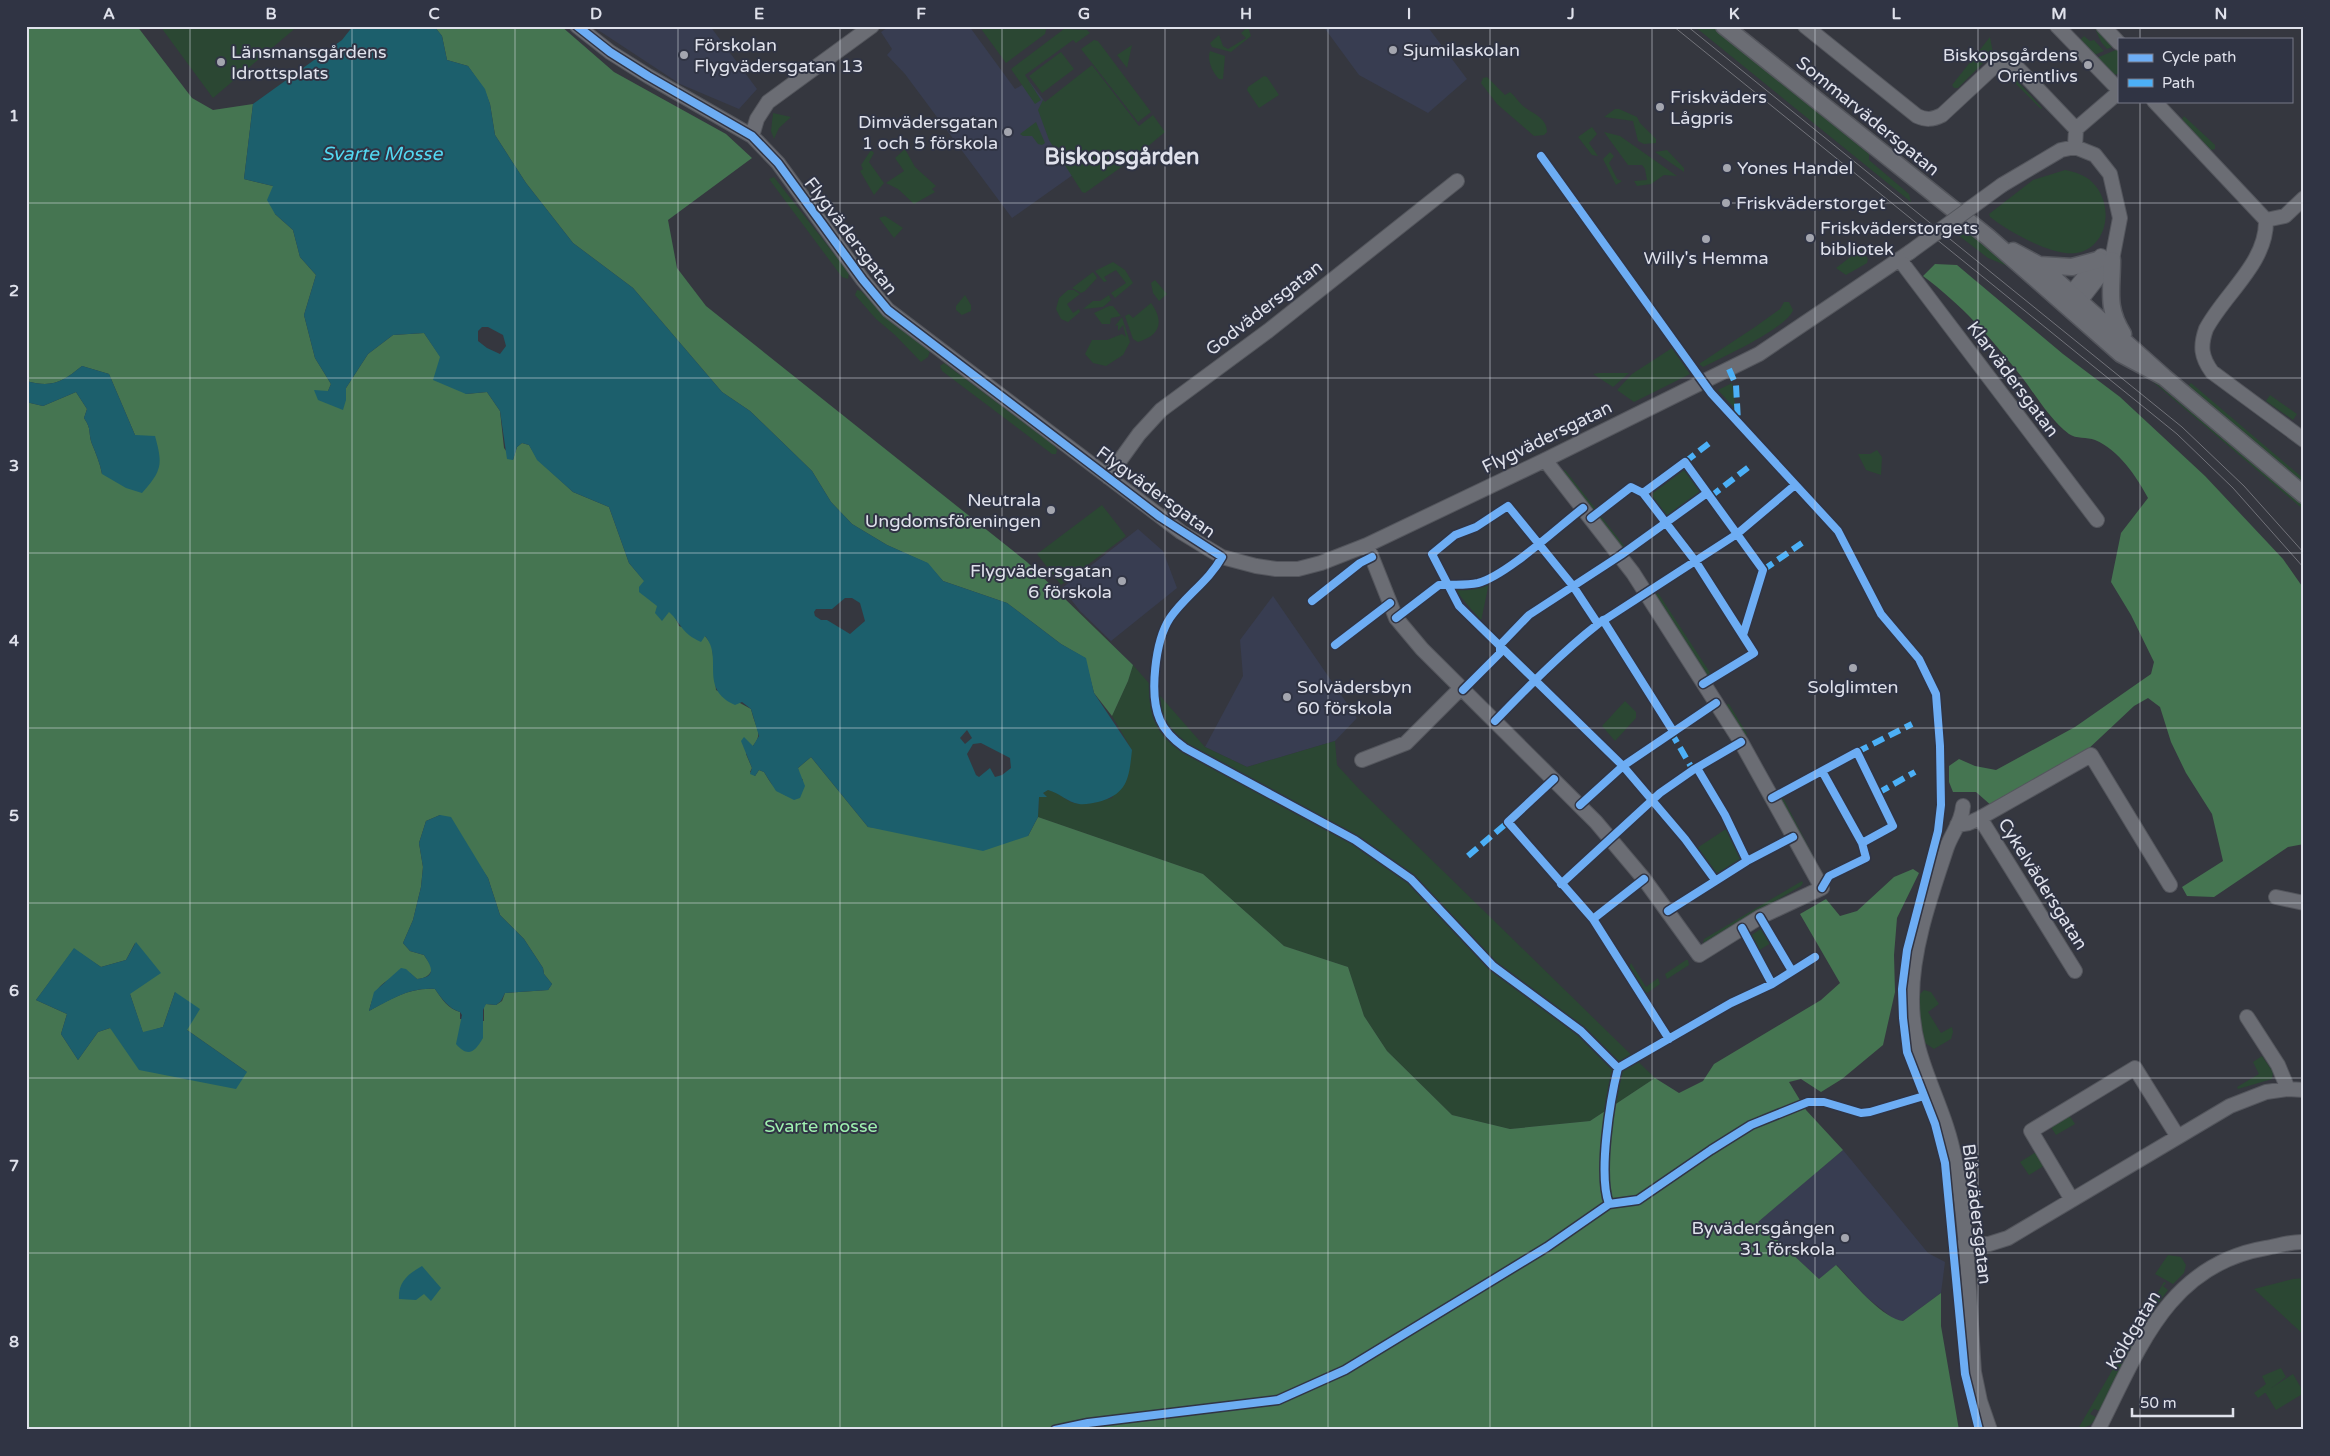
<svg xmlns="http://www.w3.org/2000/svg" width="2330" height="1456" font-family="'Varela Round',sans-serif">
<style>
.built{fill:#383d51}
.green{fill:#2b4733}
.forest{fill:#457551;fill-rule:evenodd}
.water{fill:#1c5f6c;fill-rule:evenodd}
.lines{fill:none;stroke-linecap:round;stroke-linejoin:round}
.minor-casing{stroke:#54565d;stroke-width:16}
.tertiary-casing{stroke:#54565d;stroke-width:19}
.minor{stroke:#6b6d74;stroke-width:14}
.tertiary{stroke:#6b6d74;stroke-width:16}
.tram{stroke:#72737a;stroke-width:1}
.minor-bridge-casing{stroke:#54565d;stroke-width:16;stroke-linecap:butt}
.minor-bridge{stroke:#6b6d74;stroke-width:14}
.quiet{stroke:#4cb0f7;stroke-width:6;stroke-dasharray:12 6;stroke-linecap:butt}
.cycleway-casing{stroke:#303444;stroke-width:11}
.cycleway{stroke:#6dadf4;stroke-width:8}
.grid{fill:none;stroke:#dfe1eb;stroke-width:1;stroke-opacity:0.55}
.poi-dot{fill:#a4a6af;stroke:#303444;stroke-width:2}
.labels{text-anchor:middle;stroke-width:4;stroke-linejoin:round;paint-order:stroke}
.poi-label{font-size:18px;fill:#dfe1eb;stroke:#303444;text-anchor:start}
.street-label{font-size:18px;fill:#dfe1eb;stroke:#303444}
.park-label{font-size:18px;fill:#9ff1b0;stroke:#303444}
.water-label{font-size:19px;font-style:italic;fill:#53d9f2;stroke:#303444}
.district-label{font-size:22px;font-weight:bold;fill:#dfe1eb;stroke:#303444}
.neatline{fill:none;stroke:#dfe1eb;stroke-width:2}
.grid-label{font-size:16px;text-anchor:middle;font-weight:bold;fill:#dfe1eb}
</style>
<rect width="100%" height="100%" fill="#35373f"/>
<!-- built -->
<path class="built" d="M592,26H710L757,89L739,109L680,84Z
M890,26H969L1015,89L1029,81L1091,162L1012,218L905,74L887,55L892,49L881,32Z
M1323,26H1427L1467,79L1428,113L1359,75Z
M1138,529L1163,551L1177,588L1111,641L1080,611L1062,588Z
M1273,596L1357,718L1335,741L1247,767L1205,747L1243,676L1240,640Z
M1843,1150L1928,1253L1945,1262L1941,1293L1903,1321L1895,1320L1866,1297L1837,1265L1819,1279L1757,1222Z"/>
<!-- green -->
<path class="green" d="M160,26H298L213,98Z
M979,26H1044L1046,30L1045,34L1006,63Z
M1694,26H1713L1869,154V160L1909,194L1911,202Z
M2094,26H2096L2115,46L2107,49L2101,42Z
M1248,27L1251,36L1231,52L1212,47L1210,43L1219,35L1223,46L1228,49L1246,38L1241,33Z
M1064,29L1087,30L1090,33L1076,43L1073,40L1025,75L1041,100L1035,104L1011,69Z
M2084,36L2090,41L2094,40L2104,51L2092,56L2079,41Z
M1990,37L1993,53L1958,88H1954L1952,85Z
M1094,40L1098,41L1151,112L1138,122L1081,49Z
M1132,45L1127,68L1117,55Z
M2118,49L2119,73L2113,76L2094,59Z
M1210,51L1225,56L1223,79H1219C1212,72 1207,60 1210,51Z
M1061,52L1074,69L1042,93L1029,76Z
M1092,65L1139,126L1153,115L1165,132L1134,158L1085,193L1082,192L1049,140L1038,110L1043,100L1045,102Z
M2007,71L2010,73L2042,108L2041,109L2004,72Z
M1264,76L1267,77L1279,95L1259,108L1247,90L1248,87Z
M1487,77L1505,95L1510,92C1515,96 1517,100 1521,104C1529,113 1547,116 1547,132L1544,135L1534,136L1497,104L1481,83L1483,78Z
M1615,109H1619L1637,117L1640,123L1656,139V143L1644,144L1638,141L1633,121L1604,117Z
M773,113L791,117L779,128L774,139L771,131Z
M2184,116L2215,145V149L2211,150L2183,121L2182,119Z
M1036,122L1045,143L1042,145L1038,144L1032,136H1023L1020,134Z
M1592,127L1597,134L1589,143L1598,156L1592,155L1578,137Z
M1604,132L1620,136L1677,176L1664,175L1651,184L1637,186L1634,181L1647,180L1645,169L1642,165H1628Z
M905,149L915,167L936,186L932,189L935,192L914,204L898,189L886,183L904,171L895,158Z
M871,150L874,153L869,162L884,183L874,195L860,171L863,169L861,165Z
M1667,150L1684,168V172L1655,152Z
M1610,152L1614,156L1609,163L1617,179L1622,181L1616,185L1603,159Z
M2065,170C2075,172 2085,175 2092,182C2113,202 2110,242 2081,252C2057,260 2008,231 1990,217L1989,214L2033,180Z
M774,177L849,273L848,279L842,277L769,179Z
M885,216L903,228L894,238L879,218Z
M1965,229L2012,268L1988,258L1958,235Z
M1861,249L1868,259L1867,263L1846,275L1836,268Z
M1113,262L1125,270L1133,283L1115,298L1111,293L1126,283L1116,270L1104,277L1107,281L1104,282L1095,271Z
M1093,272L1097,278L1085,291L1081,293L1072,288Z
M1155,280L1167,294L1159,301L1153,293L1151,283Z
M857,290L861,291L887,319L930,351L928,357L921,362L895,335L876,319L855,295Z
M1068,290H1074L1080,294L1067,304L1073,313L1079,309L1080,312L1068,322L1061,319L1056,309L1059,298Z
M965,295L971,305V311L962,315L956,310V306Z
M1109,295L1111,300L1103,307L1083,309L1093,301H1100Z
M1784,302H1789L1793,310C1787,328 1723,357 1703,367L1699,364L1755,327L1780,309Z
M1151,303C1164,321 1161,335 1138,342L1133,339L1125,316L1129,314L1133,318Z
M1109,306H1113L1121,316L1111,318L1110,324H1102L1094,313Z
M1122,317L1130,342L1123,355L1106,366L1093,363L1085,354L1092,340H1107L1122,334L1126,337L1123,325L1118,331V325L1115,326Z
M1672,348L1690,374L1634,402L1617,390L1632,374Z
M944,363L1054,445L1057,450L1056,454H1052L942,371L940,366Z
M1599,373H1629L1613,387L1593,374Z
M2151,379L2304,506V510L2152,381Z
M1732,383L1736,410L1718,390Z
M2191,383L2304,479V484L2188,386Z
M2270,395L2297,414L2293,420L2266,401Z
M1877,450L1882,457L1881,475L1866,470L1858,454H1870Z
M1565,470L1595,508L1594,511L1560,473Z
M1684,470L1699,486V494L1671,515H1665L1653,500V493Z
M1102,505L1126,536L1061,585L1037,554Z
M1600,515L1625,547L1624,549H1622L1597,517Z
M1489,583L1481,621L1456,591C1463,585 1479,587 1489,583Z
M1658,593L1709,671L1710,674L1707,675L1658,600L1655,595Z
M1133,665L1205,747L1247,767L1335,741L1337,765L1359,789L1655,1078L1590,1121L1510,1129L1452,1115L1387,1051L1364,1016L1348,967L1284,946L1203,874L1038,817L1039,797L1046,796L1043,793L1048,790C1057,792 1061,796 1069,801C1083,808 1098,801 1112,798L1132,750L1112,716L1128,681Z
M1625,701L1636,712V718L1615,741L1602,726Z
M1729,704L1747,734L1745,738L1725,705Z
M1781,794L1822,873L1823,875L1778,797Z
M1726,829L1741,859L1716,874L1697,848Z
M1802,881L1803,883L1801,886L1703,943L1704,939Z
M1762,928L1771,943L1758,951L1750,936Z
M1686,960H1688L1689,965L1667,979L1665,974Z
M1631,963L1646,987L1658,978L1660,984L1647,993L1644,991L1629,968Z
M1924,990L1931,992L1939,1004L1928,1012L1941,1033L1952,1027L1953,1032L1951,1039L1934,1049L1922,1041L1918,996Z
M2262,1056L2273,1072L2272,1079L2238,1089L2237,1087L2259,1074L2253,1062Z
M2067,1112L2075,1124L2056,1135L2049,1124Z
M2036,1152L2045,1165L2029,1175L2020,1162Z
M2168,1255L2181,1257L2186,1265L2184,1273L2173,1284L2155,1274Z
M2304,1278V1335L2254,1289L2293,1279Z
M2164,1282L2166,1283L2163,1286L2168,1290L2157,1305L2100,1411L2094,1409L2090,1414L2096,1417C2092,1425 2088,1428 2079,1427Z
M2281,1368L2286,1377L2258,1398L2254,1393L2266,1384L2262,1376Z
M2293,1374L2304,1393L2276,1410L2265,1392Z"/>
<!-- forest -->
<path class="forest" d="M26,26H137L192,98L213,110L253,104L244,179L273,186L275,214L293,230L300,257L316,275L304,315L315,358L331,384L328,391H323L346,400V388L368,354L393,335L424,333L466,394L487,392L500,411L504,448L513,460L517,447L522,443L529,445L538,460L573,492L609,507L629,563L675,617L679,626L705,636L712,645L716,690L751,709C757,735 766,732 746,754L752,768L750,772L755,776L759,770L764,772C771,784 777,793 790,797L803,780L799,776L798,768L811,757L868,827L1028,836L1038,817L1203,874L1284,946L1348,967L1364,1016L1387,1051L1452,1115L1510,1129L1590,1121L1655,1078L1679,1093L1703,1081L1714,1064L1821,1000L1840,983L1800,914L1826,899L1840,916L1857,911L1894,877L1913,869L1919,873L1897,918L1894,955L1895,992L1883,1045L1842,1079L1821,1092L1801,1079L1789,1082L1806,1110L1843,1150L1758,1222L1819,1279L1836,1265C1852,1281 1881,1318 1903,1321L1941,1293V1326L1959,1430H26V402L43,406L76,392L87,409L84,418C92,430 88,432 92,444C96,454 100,463 102,474L135,435L109,374L82,366C62,382 53,388 26,381ZM440,815L469,850L488,878L500,915L524,939L543,968L544,974L552,984L548,990L505,993L502,1001L496,1005L486,1004L484,1006V1021L460,1019V1012C448,1009 442,999 435,989C410,987 391,999 369,1011C376,984 384,979 410,973L417,979C424,979 432,975 432,967L424,955L410,951L403,943L413,920L421,887L423,867L419,843L426,821ZM135,943L130,994L143,1033L163,1027L175,992L187,1030L247,1072L110,1028L98,1032L78,1060L61,1034L67,1014L36,1000L74,949L101,967L126,960Z
M434,26H561L614,72L726,134L752,158L668,220L677,268L706,306L1027,562L1133,665L1128,681L1112,716L1094,693L1085,658L1061,644L1007,603L943,581L927,563L887,545L852,524L831,502L812,471L750,411L722,392L633,288L573,243L526,183L495,135L490,104L484,89L468,66L447,60L442,36Z
M1935,264L1957,265L2063,354L2120,397L2205,476L2283,559L2304,589V844L2288,847L2214,897L2187,896L2182,887L2223,861L2212,814L2186,773L2171,742L2160,707L2148,698L2134,706L2085,752L1993,807L1976,792H1953L1949,782V766L1959,759L1975,766L1996,770L2075,727L2151,674L2154,662L2131,615L2111,582L2121,533L2148,498C2136,476 2119,450 2095,440C2087,437 2076,439 2069,434C2050,420 2035,394 2021,376C1990,337 1962,305 1923,276Z"/>
<!-- water -->
<path class="water" d="M353,26H434L442,36L447,60L468,66L485,89L490,104L495,135L526,183L573,243L633,288L722,392L750,411L812,471L831,502L852,524L887,545L928,563L943,581L1007,603L1061,644L1086,658L1094,693L1132,750C1129,778 1128,794 1098,802C1092,803 1085,805 1079,804C1067,802 1060,793 1048,790L1043,793L1047,797H1039L1038,817L1028,836L983,851L868,827L811,757L798,768L805,786L800,798L794,800L776,791L764,772L759,770L755,776L750,774L752,768L741,741L744,737L753,746L759,736L751,709L742,702L735,705C698,688 724,658 705,636L701,642C681,633 682,624 669,612L662,621L655,613L657,606L639,592V587L644,581L629,563L609,507L573,492L537,460L529,445L522,443L517,447L513,460L507,459L500,411L487,392L466,394L433,380L440,357L424,333L393,335L368,354L346,388V400L343,410L318,400L314,390L328,391L331,384L315,358L304,315L316,275L300,257L293,230L275,214L267,200L273,186L244,179L253,104L342,40ZM482,327H488L503,335L506,346L500,354L487,348L478,341V331ZM845,598H852L860,603L865,621L850,634L827,620H821L815,616L814,612L816,609H832ZM967,730L972,738L965,744L960,738ZM981,743L1010,758L1011,768L1002,775L995,777L990,768L979,777L976,775L967,754L973,744Z
M82,366L109,374L135,435L155,436C163,465 162,470 142,493L126,488L102,474C100,463 96,454 92,444C88,432 92,430 84,418L87,409L76,392L43,406L26,402V381C53,388 62,382 82,366Z
M440,815L451,817L488,878L500,915L524,939L543,968L544,974L552,984L548,990L505,993L501,1001L496,1005L486,1004L483,1010V1038C475,1052 468,1058 456,1044L462,1015L460,1012C448,1008 442,999 435,989C409,987 391,1000 369,1011L374,992L401,968L406,969L417,979C437,977 432,967 424,955L410,951L403,943L413,920L421,887L423,867L419,843L426,821Z
M136,942L161,973L130,994L143,1032L163,1027L175,992L200,1009L187,1030L247,1072L236,1089L139,1070L110,1028L98,1032L78,1060L61,1034L67,1014L36,1000L74,948L101,967L126,960Z
M422,1266L441,1288L431,1301L424,1294L416,1300L399,1299C398,1282 408,1274 422,1266Z"/>
<g class="lines">
<!-- minor casing -->
<g class="minor-casing">
<path id="minor" d="M577,26L610,52L648,76L752,136L778,163L863,280L888,310L1181,532L1222,557L1256,566L1276,569H1298L1321,563L1367,545L1545,460L1759,354L1910,252
M1805,26L1917,116C1926,120 1932,120 1942,115L1999,62H2012L2076,129L2075,147
M2057,26L2119,90
M2103,26L2119,43
M2154,101L2266,220C2267,263 2225,293 2206,329C2200,346 2201,357 2212,372L2304,440
M2076,129L2119,92
M752,136L757,119L768,102L872,26
M2002,185L2061,150L2075,147L2095,155L2110,174L2120,218L2112,260L2074,309
M2266,220L2285,216L2304,198
M1900,260L2097,520
M2064,302L2101,256
M1108,477L1139,434L1161,410L1268,331L1457,181
M1367,545L1396,618L1422,649L1596,822L1644,879L1699,955L1760,917L1822,888L1741,742L1633,573L1545,460
M1362,760L1406,743L1461,688
M1963,806C1962,822 1952,833 1947,847C1931,895 1912,948 1912,998C1911,1061 1945,1102 1955,1161C1968,1230 1969,1302 1974,1372L1980,1401L1990,1430
M1980,818L2075,971
M1957,825L1969,823L1980,818L2091,755L2170,885
M2276,897L2304,903
M2247,1017L2278,1065L2288,1089
M2072,1200L2031,1131L2135,1068L2178,1137
M1964,1244H1989L2008,1238L2230,1106L2266,1092L2288,1089L2304,1090
M2098,1430C2139,1350 2167,1265 2266,1248C2278,1246 2292,1241 2304,1242"/>
</g>
<!-- tertiary casing -->
<g class="tertiary-casing">
<path id="tertiary" d="M1724,26L1988,237L2121,354L2164,377
M2013,251L2039,265L2164,377L2304,495
M2112,260C2112,291 2106,307 2123,334
M2039,265L2072,267L2098,260"/>
</g>
<!-- minor -->
<use href="#minor" class="minor"/>
<!-- tertiary -->
<use href="#tertiary" class="tertiary"/>
<!-- tram -->
<path class="tram" d="M1673,26L2177,434L2233,488L2304,568
M1687,26L2182,427L2244,486L2304,553"/>
<!-- minor-bridge casing -->
<g class="minor-bridge-casing">
<path id="minor-bridge" d="M1910,252L2002,185"/>
</g>
<!-- minor-bridge -->
<use href="#minor-bridge" class="minor-bridge"/>
<!-- quiet -->
<path class="quiet" d="M1729,369L1736,385L1738,421
M1685,462L1712,441
M1710,497L1750,466
M1763,570L1802,543
M1671,732L1693,770
M1857,752L1912,724
M1878,793L1915,772
M1468,856L1508,822"/>
<!-- cycleway casing -->
<g class="cycleway-casing">
<path id="cycleway" d="M577,26L610,52L648,76L752,136L778,163L863,280L888,310L1160,517L1222,557C1209,581 1185,596 1170,618C1155,641 1149,695 1160,720C1165,732 1175,741 1185,748L1355,840L1411,879L1493,966L1581,1031L1618,1068C1610,1100 1598,1174 1609,1204
M1541,156L1711,393L1838,531L1881,614L1919,659L1936,694L1940,746L1941,805L1938,831L1907,950L1902,989L1903,1018L1907,1052L1935,1124L1945,1163L1965,1374L1979,1430
M1643,493L1696,562L1754,653L1703,684
M1591,518L1631,487L1643,493L1685,462L1763,570L1743,635
M1312,601L1360,563L1372,557
M1396,618L1439,585C1453,584 1464,586 1478,583C1506,576 1558,527 1583,508
M1603,620L1673,731
M1598,624L1573,586L1508,506L1476,527L1455,535L1432,554L1459,606L1623,766L1685,839L1715,880
M1335,645L1390,603
M1463,690L1500,653V645L1529,615L1621,555L1707,493
M1495,721C1528,687 1561,653 1598,624L1737,534L1795,485
M1697,768L1725,815L1747,861
M1822,771L1862,843
M1554,779L1508,822L1593,919L1669,1039
M1772,798L1857,752L1893,826L1862,843L1866,858L1829,876L1822,888
M1580,805L1623,766L1716,703
M1561,884L1660,793L1693,770L1741,742
M1668,911L1747,861L1793,837
M1760,917L1792,971
M1593,919L1644,879
M1742,928L1772,984
M1618,1068L1731,1003L1772,984L1815,957
M1055,1430L1088,1423L1278,1400L1345,1370L1547,1247L1609,1204L1638,1200L1711,1150L1751,1125L1808,1102H1824L1861,1113L1870,1112L1924,1096"/>
</g>
<!-- cycleway -->
<use href="#cycleway" class="cycleway"/>
</g>
<!-- grid -->
<path class="grid" d="M190,26V1430M352,26V1430M515,26V1430M678,26V1430M840,26V1430M1002,26V1430M1165,26V1430M1328,26V1430M1490,26V1430M1652,26V1430M1815,26V1430M1978,26V1430M2140,26V39M2140,101V1430M26,203H2304M26,378H2304M26,553H2304M26,728H2304M26,903H2304M26,1078H2304M26,1253H2304"/>
<!-- markers -->
<g class="poi-dot">
<circle cx="1393" cy="50" r="5"/>
<circle cx="684" cy="55" r="5"/>
<circle cx="221" cy="62" r="5"/>
<circle cx="2088" cy="65" r="5"/>
<circle cx="1660" cy="107" r="5"/>
<circle cx="1008" cy="132" r="5"/>
<circle cx="1727" cy="168" r="5"/>
<circle cx="1726" cy="203" r="5"/>
<circle cx="1810" cy="238" r="5"/>
<circle cx="1706" cy="239" r="5"/>
<circle cx="1051" cy="510" r="5"/>
<circle cx="1122" cy="581" r="5"/>
<circle cx="1853" cy="668" r="5"/>
<circle cx="1287" cy="697" r="5"/>
<circle cx="1845" cy="1238" r="5"/>
</g>
<g class="labels">
<!-- poi labels -->
<g class="poi-label">
<text x="694" y="51">Förskolan<tspan x="694" dy="21">Flygvädersgatan 13</tspan></text>
<text x="1403" y="56">Sjumilaskolan</text>
<text x="231" y="58">Länsmansgårdens<tspan x="231" dy="21">Idrottsplats</tspan></text>
<text x="2078" y="61" text-anchor="end">Biskopsgårdens<tspan x="2078" dy="21">Orientlivs</tspan></text>
<text x="1670" y="103">Friskväders<tspan x="1670" dy="21">Lågpris</tspan></text>
<text x="998" y="128" text-anchor="end">Dimvädersgatan<tspan x="998" dy="21">1 och 5 förskola</tspan></text>
<text x="1737" y="174">Yones Handel</text>
<text x="1736" y="209">Friskväderstorget</text>
<text x="1820" y="234">Friskväderstorgets<tspan x="1820" dy="21">bibliotek</tspan></text>
<text x="1706" y="264" text-anchor="middle">Willy's Hemma</text>
<text x="1041" y="506" text-anchor="end">Neutrala<tspan x="1041" dy="21">Ungdomsföreningen</tspan></text>
<text x="1112" y="577" text-anchor="end">Flygvädersgatan<tspan x="1112" dy="21">6 förskola</tspan></text>
<text x="1297" y="693">Solvädersbyn<tspan x="1297" dy="21">60 förskola</tspan></text>
<text x="1853" y="693" text-anchor="middle">Solglimten</text>
<text x="1835" y="1234" text-anchor="end">Byvädersgången<tspan x="1835" dy="21">31 förskola</tspan></text>
</g>
<!-- street labels -->
<g class="street-label">
<text transform="translate(1868 116) rotate(39)" y="6">Sommarvädersgatan</text>
<text transform="translate(851 236) rotate(53)" y="6">Flygvädersgatan</text>
<text transform="translate(1264 308) rotate(-38)" y="6">Godvädersgatan</text>
<text transform="translate(2013 379) rotate(53)" y="6">Klarvädersgatan</text>
<text transform="translate(1547 437) rotate(-26)" y="6">Flygvädersgatan</text>
<text transform="translate(1156 492) rotate(36)" y="6">Flygvädersgatan</text>
<text transform="translate(2043 884) rotate(58)" y="6">Cykelvädersgatan</text>
<text transform="translate(1977 1214) rotate(83)" y="6">Blåsvädersgatan</text>
<text transform="translate(2133 1330) rotate(-59)" y="6">Köldgatan</text>
</g>
<!-- park labels -->
<g class="park-label">
<text x="821" y="1132">Svarte mosse</text>
</g>
<!-- water labels -->
<g class="water-label">
<text x="382" y="160">Svarte Mosse</text>
</g>
<!-- district labels -->
<g class="district-label">
<text x="1122" y="164">Biskopsgården</text>
</g>
</g>
<!-- border -->
<rect width="2330" height="1456" fill="none" stroke="#303444" stroke-width="55"/>
<!-- legend -->
<rect x="2118" y="38" width="175" height="65" fill="#303444" stroke="#767987"/>
<rect x="2128" y="54" width="25" height="8" fill="#6dadf4" stroke="#767987"/>
<text x="2162" y="62" font-size="15" fill="#dfe1eb">Cycle path</text>
<rect x="2128" y="79" width="25" height="8" fill="#4cb0f7" stroke="#767987"/>
<text x="2162" y="88" font-size="15" fill="#dfe1eb">Path</text>
<!-- scale -->
<path d="M2132 1408v8h101v-8" fill="none" stroke="#dfe1eb" stroke-width="2.5"/>
<text x="2140" y="1408" font-size="15" fill="#dfe1eb" stroke="#303444" stroke-width="4" paint-order="stroke">50 m</text>
<rect x="28" y="28" width="2274" height="1400" class="neatline"/>
<g class="grid-label">
<text x="109" y="19">A</text>
<text x="271" y="19">B</text>
<text x="434" y="19">C</text>
<text x="596" y="19">D</text>
<text x="759" y="19">E</text>
<text x="921" y="19">F</text>
<text x="1084" y="19">G</text>
<text x="1246" y="19">H</text>
<text x="1409" y="19">I</text>
<text x="1571" y="19">J</text>
<text x="1734" y="19">K</text>
<text x="1896" y="19">L</text>
<text x="2059" y="19">M</text>
<text x="2221" y="19">N</text>
<text x="14" y="121">1</text>
<text x="14" y="296">2</text>
<text x="14" y="471">3</text>
<text x="14" y="646">4</text>
<text x="14" y="821">5</text>
<text x="14" y="996">6</text>
<text x="14" y="1171">7</text>
<text x="14" y="1347">8</text>
</g>
</svg>
